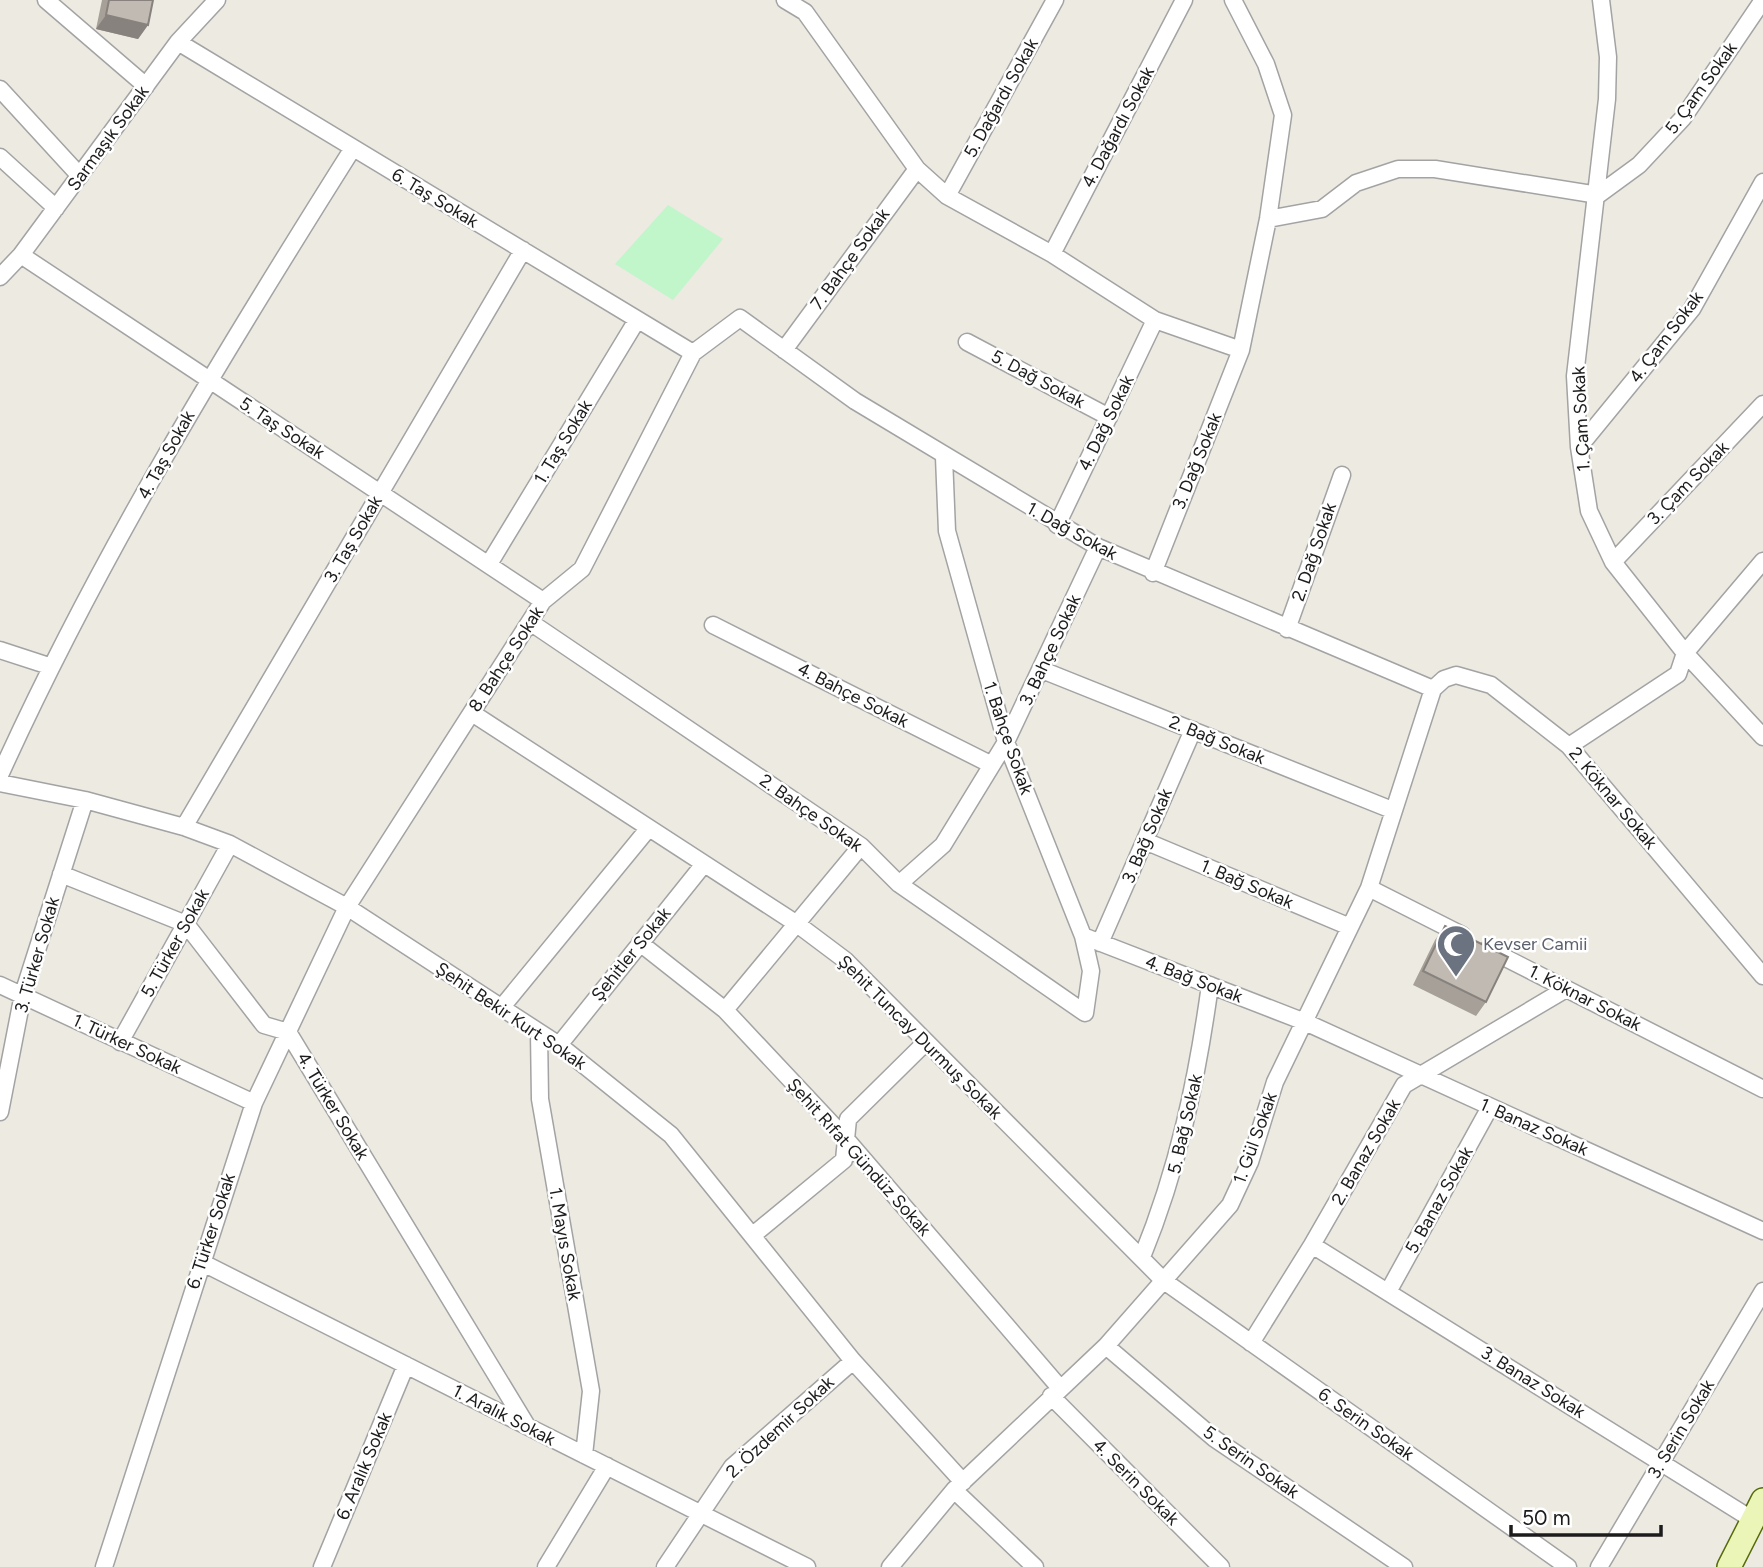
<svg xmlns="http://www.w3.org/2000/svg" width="1763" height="1567" font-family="Figtree,sans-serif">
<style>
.park{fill:#c0f6ca}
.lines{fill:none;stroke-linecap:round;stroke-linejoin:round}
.street-casing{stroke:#a3a3a3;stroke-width:19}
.secondary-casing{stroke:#566b0a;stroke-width:26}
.street{stroke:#fff;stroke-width:16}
.secondary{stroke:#ebf5b7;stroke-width:23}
.wall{fill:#a6a099}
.shaded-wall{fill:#87827d}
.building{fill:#c1bab2;stroke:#87827d;stroke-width:2}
.labels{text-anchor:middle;stroke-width:5;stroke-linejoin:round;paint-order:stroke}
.street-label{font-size:18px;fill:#1c1c1c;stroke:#fff}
.worship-label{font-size:18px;fill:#5b616d;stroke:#fff;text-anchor:start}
</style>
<rect width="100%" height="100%" fill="#edeae2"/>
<!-- park -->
<path class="park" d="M668,205L723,239L673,300L615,264Z"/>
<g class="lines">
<!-- street casing -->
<g class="street-casing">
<path id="street" d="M46,0L146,86
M785,0L805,12L917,169L947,196L1052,254L1155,320L1241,350
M1601,0L1608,57L1607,99L1575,376L1579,447L1589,511L1613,562L1685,653L1763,737
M178,42L693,353
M0,89L80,176
M0,157L56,208
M947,196L1055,0
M1268,219L1322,209L1356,183L1398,169H1435L1598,195L1639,165L1683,118L1763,0
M1052,254L1184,0
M21,255L543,601
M0,277L21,255L178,42L217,0
M967,342L1109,417
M784,350L917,169
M1579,447L1692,309L1763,182
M1057,525L1155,320
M1613,562L1763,404
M489,564L637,320
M1153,573L1241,350L1268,219L1283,115L1266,64L1233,0
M530,622L861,846L899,884L1085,1013L1091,971L1083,936L1006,742L947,531L944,457
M713,625L992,765
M1287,629L1342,475
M0,650L49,666
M1042,670L1392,810
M1433,689L1444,679L1456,675L1491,685L1569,746L1763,976
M472,713L797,924L845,960L1164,1281L1568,1567
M1569,746L1678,674L1685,653L1763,561
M0,775C99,556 225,351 353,148
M0,783L85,800L184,827L230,844L347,907L559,1045L671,1135L853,1361L963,1482
M184,827L523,250
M1145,841L1350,927
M61,874L186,924L264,1025L288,1032L527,1426
M899,884L943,845L1006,742L1098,547
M1369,888L1462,935
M1083,936L1305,1022L1763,1231
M640,943L725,1010L846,1139L1060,1388
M1100,943L1193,730
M1488,949L1763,1089
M0,985L254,1103
M502,1007L648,829
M725,1010L861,846
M539,1033L540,1099L591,1391L584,1455
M120,1042L230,844
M559,1045L704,864
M0,1112L23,994L85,800
M753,1235L844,1160L848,1119L925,1043
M1312,1245L1753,1520
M1142,1257C1178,1169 1197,1080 1210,985
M201,1262L807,1567
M1388,1292L1490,1107
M1251,1343L1312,1245L1404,1085L1566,989
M1106,1346L1215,1439L1404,1567
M1051,1396L1221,1567
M954,1490L1035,1567
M104,1567L254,1103L347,907L543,601L582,569L693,353L740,318L855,401L1098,547L1433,689
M322,1567L406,1365
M546,1567L607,1466
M665,1567L732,1467L853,1361
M890,1567L954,1490L1106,1346L1230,1205L1250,1162L1275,1082L1369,888L1433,689
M1599,1567L1763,1291"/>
</g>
<!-- secondary casing -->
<g class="secondary-casing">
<path id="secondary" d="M1729,1567L1763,1500"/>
</g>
<!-- street -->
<use href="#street" class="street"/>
<!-- secondary -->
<use href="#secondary" class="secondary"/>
</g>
<!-- wall -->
<path class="wall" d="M102,0H153L148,25L138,39L96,29Z
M1445,926L1486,1002L1476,1016L1413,985L1435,940Z"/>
<!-- shaded-wall -->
<path class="shaded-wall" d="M106,15L148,25L138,39L96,29Z"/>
<!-- building -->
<path class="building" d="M109,0H153L148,25L106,15Z
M1445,926L1508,957L1486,1002L1423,971Z"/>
<!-- icons -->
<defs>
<g id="mosque-pin" transform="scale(2.0125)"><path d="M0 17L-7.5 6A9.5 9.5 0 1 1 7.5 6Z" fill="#6b7280" stroke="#fff"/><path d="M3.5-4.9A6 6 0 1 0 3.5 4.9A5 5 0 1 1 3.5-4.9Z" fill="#fff"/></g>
</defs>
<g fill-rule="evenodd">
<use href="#mosque-pin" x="1456" y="944"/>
</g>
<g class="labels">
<!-- street labels -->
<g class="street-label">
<text transform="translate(1701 88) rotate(-54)" y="6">5. Çam Sokak</text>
<text transform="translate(1001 98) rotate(-61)" y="6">5. Dağardı Sokak</text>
<text transform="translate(1118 127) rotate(-62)" y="6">4. Dağardı Sokak</text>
<text transform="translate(108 138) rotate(-54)" y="6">Sarmaşık Sokak</text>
<text transform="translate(435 198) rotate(31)" y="6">6. Taş Sokak</text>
<text transform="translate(850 259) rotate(-54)" y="6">7. Bahçe Sokak</text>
<text transform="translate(1666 337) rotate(-53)" y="6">4. Çam Sokak</text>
<text transform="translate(1038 379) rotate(28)" y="6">5. Dağ Sokak</text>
<text transform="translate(1581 419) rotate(-93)" y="6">1. Çam Sokak</text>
<text transform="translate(1106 423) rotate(-64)" y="6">4. Dağ Sokak</text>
<text transform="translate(282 428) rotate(33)" y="6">5. Taş Sokak</text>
<text transform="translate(563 442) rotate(-59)" y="6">1. Taş Sokak</text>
<text transform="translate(166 455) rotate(-61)" y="6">4. Taş Sokak</text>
<text transform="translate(1197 461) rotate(-68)" y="6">3. Dağ Sokak</text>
<text transform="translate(1688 483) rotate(-46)" y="6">3. Çam Sokak</text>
<text transform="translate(1072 531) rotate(29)" y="6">1. Dağ Sokak</text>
<text transform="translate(353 539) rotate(-60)" y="6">3. Taş Sokak</text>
<text transform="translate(1314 552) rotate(-71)" y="6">2. Dağ Sokak</text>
<text transform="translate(1050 650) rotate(-65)" y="6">3. Bahçe Sokak</text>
<text transform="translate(506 659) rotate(-57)" y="6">8. Bahçe Sokak</text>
<text transform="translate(853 695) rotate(27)" y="6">4. Bahçe Sokak</text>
<text transform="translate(1008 738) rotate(71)" y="6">1. Bahçe Sokak</text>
<text transform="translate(1217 740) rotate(22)" y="6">2. Bağ Sokak</text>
<text transform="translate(1613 798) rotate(50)" y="6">2. Köknar Sokak</text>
<text transform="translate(811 813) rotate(35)" y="6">2. Bahçe Sokak</text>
<text transform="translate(1147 836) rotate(-67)" y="6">3. Bağ Sokak</text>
<text transform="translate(1247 884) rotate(23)" y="6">1. Bağ Sokak</text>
<text transform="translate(175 943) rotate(-61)" y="6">5. Türker Sokak</text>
<text transform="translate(631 954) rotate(-51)" y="6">Şehitler Sokak</text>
<text transform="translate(37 955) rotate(-74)" y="6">3. Türker Sokak</text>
<text transform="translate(1194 979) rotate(21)" y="6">4. Bağ Sokak</text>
<text transform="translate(1585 998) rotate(27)" y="6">1. Köknar Sokak</text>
<text transform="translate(511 1016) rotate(34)" y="6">Şehit Bekir Kurt Sokak</text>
<text transform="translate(920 1037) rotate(45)" y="6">Şehit Tuncay Durmuş Sokak</text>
<text transform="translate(127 1044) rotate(25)" y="6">1. Türker Sokak</text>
<text transform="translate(333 1106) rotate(59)" y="6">4. Türker Sokak</text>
<text transform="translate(1185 1124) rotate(-77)" y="6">5. Bağ Sokak</text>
<text transform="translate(1534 1127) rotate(24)" y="6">1. Banaz Sokak</text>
<text transform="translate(1255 1138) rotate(-70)" y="6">1. Gül Sokak</text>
<text transform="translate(1366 1152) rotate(-60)" y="6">2. Banaz Sokak</text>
<text transform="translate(859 1157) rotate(48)" y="6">Şehit Rıfat Gündüz Sokak</text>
<text transform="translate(1439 1200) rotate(-61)" y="6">5. Banaz Sokak</text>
<text transform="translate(211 1231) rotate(-72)" y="6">6. Türker Sokak</text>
<text transform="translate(565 1244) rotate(80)" y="6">1. Mayıs Sokak</text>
<text transform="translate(1533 1382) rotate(32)" y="6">3. Banaz Sokak</text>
<text transform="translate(504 1415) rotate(27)" y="6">1. Aralık Sokak</text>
<text transform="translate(1366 1424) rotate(35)" y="6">6. Serin Sokak</text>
<text transform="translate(780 1427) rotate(-43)" y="6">2. Özdemir Sokak</text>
<text transform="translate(1681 1429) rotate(-59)" y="6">3. Serin Sokak</text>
<text transform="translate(1251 1462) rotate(35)" y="6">5. Serin Sokak</text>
<text transform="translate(364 1466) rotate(-67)" y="6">6. Aralık Sokak</text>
<text transform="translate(1136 1482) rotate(45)" y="6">4. Serin Sokak</text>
</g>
<!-- worship labels -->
<g class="worship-label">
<text x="1483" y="950">Kevser Camii</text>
</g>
</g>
<!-- scale -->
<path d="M1511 1525v10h150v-10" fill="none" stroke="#1c1c1c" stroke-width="3.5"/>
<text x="1522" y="1525" font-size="21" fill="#1c1c1c" stroke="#ffffff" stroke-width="5" paint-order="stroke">50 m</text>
</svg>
